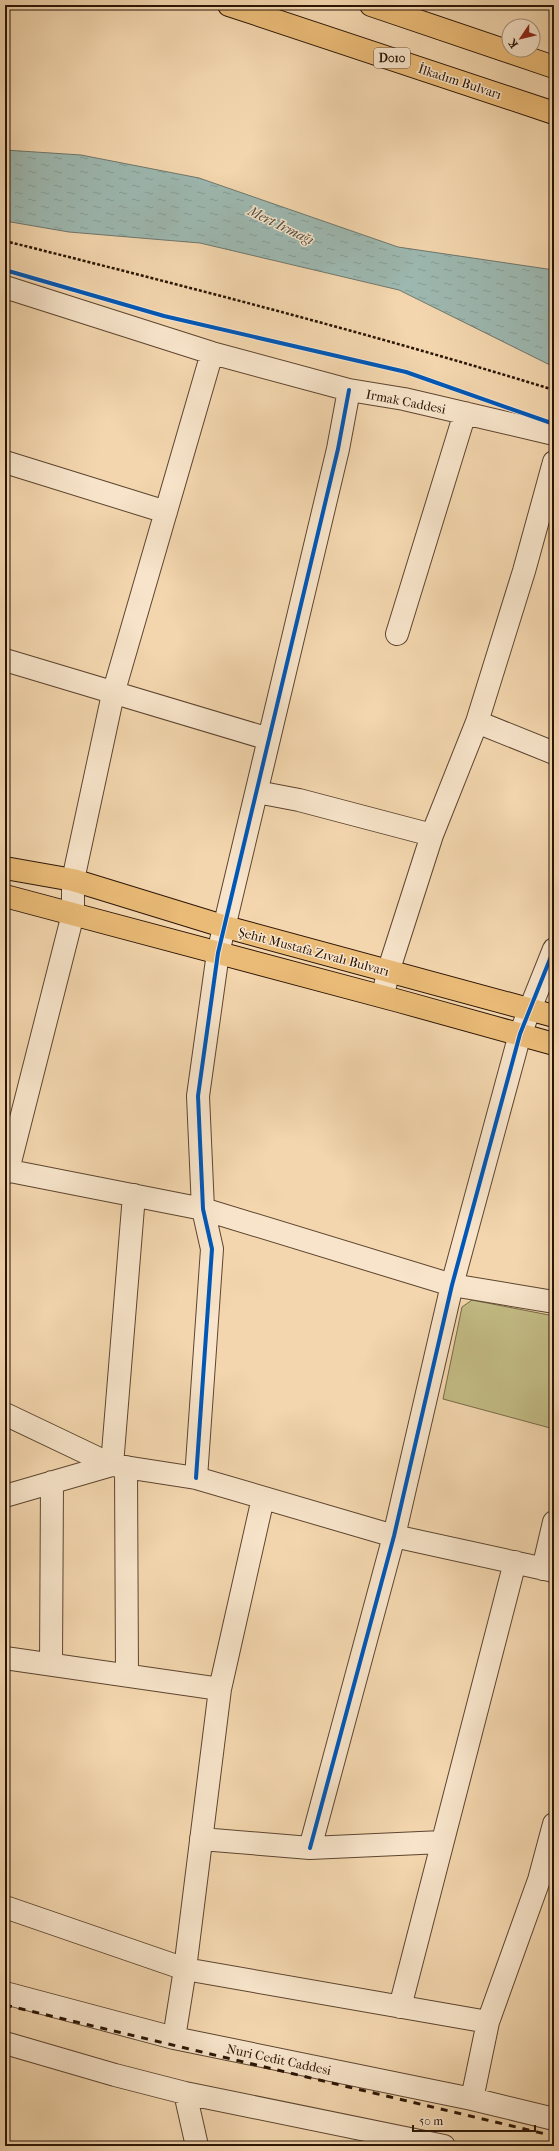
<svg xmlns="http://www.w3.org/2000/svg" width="559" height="2151" font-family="'IM FELL French Canon',serif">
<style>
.park{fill:#c3bc85;stroke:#776845}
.water{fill:url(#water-ripples);stroke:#6f776c}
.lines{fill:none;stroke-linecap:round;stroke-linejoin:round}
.minor-casing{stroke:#5d452f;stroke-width:24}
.major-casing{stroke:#2b1505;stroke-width:24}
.highway-casing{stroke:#2b1505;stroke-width:24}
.path{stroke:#2b1505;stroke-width:2.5;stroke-dasharray:3 2;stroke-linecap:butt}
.minor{stroke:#f7e4ca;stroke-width:22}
.major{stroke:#eabb77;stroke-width:22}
.highway{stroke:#eabb77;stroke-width:22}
.rail{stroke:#2b1505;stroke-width:3;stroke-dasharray:7 7;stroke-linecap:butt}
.cycleway-casing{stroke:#f7e4ca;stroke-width:6}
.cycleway{stroke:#0057b8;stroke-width:4}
.labels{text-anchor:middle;stroke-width:3;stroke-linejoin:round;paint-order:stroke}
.shield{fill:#f7e4ca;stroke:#685340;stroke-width:1}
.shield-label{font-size:12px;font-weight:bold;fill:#2b1505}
.street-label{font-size:13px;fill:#2b1505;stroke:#f7e4ca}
.water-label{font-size:14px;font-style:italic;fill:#534e41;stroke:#f7e4ca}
</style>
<defs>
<pattern id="water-ripples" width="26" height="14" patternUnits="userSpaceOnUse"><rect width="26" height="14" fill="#9db8b0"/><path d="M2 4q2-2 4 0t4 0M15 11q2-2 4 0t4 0" fill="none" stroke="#879d96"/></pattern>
</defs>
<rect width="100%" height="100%" fill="#f3d6ae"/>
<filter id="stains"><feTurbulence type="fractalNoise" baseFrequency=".005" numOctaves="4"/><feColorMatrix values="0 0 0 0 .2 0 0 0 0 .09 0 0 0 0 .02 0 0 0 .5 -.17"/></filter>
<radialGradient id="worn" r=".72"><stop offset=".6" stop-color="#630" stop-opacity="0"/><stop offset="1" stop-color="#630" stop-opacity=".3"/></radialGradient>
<!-- park -->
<path class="park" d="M472,1300L554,1316V1429L443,1399L462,1307Z"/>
<!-- water -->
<path class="water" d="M5,150L81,155L199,178L398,247L554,270V367L399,290L200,243L69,232L5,221Z"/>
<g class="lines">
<!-- minor casing -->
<g class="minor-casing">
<path id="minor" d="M5,287L212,353L349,390L404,399L554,434
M5,462L166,512
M397,634L465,413
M5,660L269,739
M477,722L554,753
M257,792L299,800L432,835
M383,996L388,972L432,835L477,722L524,571L554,462
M5,1170L203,1209L452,1285L554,1302
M5,1173L8,1170L73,914V880L113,694L212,353
M5,1414L112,1465
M112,1465L134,1195
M126,1467L127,1675
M196,1478L212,1249L203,1209L198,1096L218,953L338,449L349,390
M5,1496L112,1465L196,1478L394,1536L554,1571
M543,1569L554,1522
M5,1658L220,1689
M51,1664L52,1482
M201,1839L310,1848L442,1842
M310,1848L394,1536L452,1285L520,1034L554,949
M5,1907L185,1969L488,2022
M5,1993L174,2038L472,2099L554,2119
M400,2007L515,1562
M174,2038L185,1969L220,1689L263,1498
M5,2043L115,2075L185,2093L444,2146
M185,2093L197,2146
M472,2099L488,2022L539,1880L554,1824"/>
</g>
<!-- major casing -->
<g class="major-casing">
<path id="major" d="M5,868L73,880L226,927L554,1016
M5,896L399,1001L554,1044"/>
</g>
<!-- highway casing -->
<g class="highway-casing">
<path id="highway" d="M229,5L554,113
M371,5L554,67"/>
</g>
<!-- path -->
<path class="path" d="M5,241C189,287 373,334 554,390"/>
<!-- minor -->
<use href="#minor" class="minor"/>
<!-- major -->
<use href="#major" class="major"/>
<!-- highway -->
<use href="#highway" class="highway"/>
<!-- rail -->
<path class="rail" d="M5,2005L554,2136"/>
<!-- cycleway casing -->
<g class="cycleway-casing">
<path id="cycleway" d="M5,270L164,316L406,372L554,424
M196,1478L212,1249L203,1209L198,1096L218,953L338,449L349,390
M310,1848L394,1536L452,1285L520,1034L554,949"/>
</g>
<!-- cycleway -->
<use href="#cycleway" class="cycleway"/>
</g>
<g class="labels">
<!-- shield labels -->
<rect class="shield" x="374" y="48" width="36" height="20" rx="3"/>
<g class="shield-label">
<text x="392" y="62">D010</text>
</g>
<!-- street labels -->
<g class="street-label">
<text transform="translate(460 81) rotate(18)" y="5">İlkadım Bulvarı</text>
<text transform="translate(406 401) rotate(11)" y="5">Irmak Caddesi</text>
<text transform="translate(314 951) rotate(15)" y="5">Şehit Mustafa Zıvalı Bulvarı</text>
<text transform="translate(279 2059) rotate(12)" y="5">Nuri Cedit Caddesi</text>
</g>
<!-- water labels -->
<g class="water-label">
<text transform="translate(281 225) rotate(26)" y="5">Mert Irmağı</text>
</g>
</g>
<!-- margin -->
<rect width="559" height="2151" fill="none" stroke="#f3d6ae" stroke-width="20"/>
<rect x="6" y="6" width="547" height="2139" fill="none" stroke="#2b1505" stroke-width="2"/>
<rect x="10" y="10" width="539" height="2131" fill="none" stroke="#2b1505"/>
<!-- north arrow -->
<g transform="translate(521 38) rotate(235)"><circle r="19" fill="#f7e4ca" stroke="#a5917b"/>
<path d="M0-3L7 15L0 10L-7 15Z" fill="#8f2418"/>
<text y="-6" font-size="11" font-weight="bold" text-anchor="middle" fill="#2b1505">K</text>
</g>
<!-- scale -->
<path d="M413 2125v6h122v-6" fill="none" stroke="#2b1505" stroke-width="2"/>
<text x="419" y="2125" font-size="12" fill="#2b1505" stroke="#f7e4ca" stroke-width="3" paint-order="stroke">50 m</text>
<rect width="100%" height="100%" filter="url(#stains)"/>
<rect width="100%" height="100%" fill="url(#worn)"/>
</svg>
